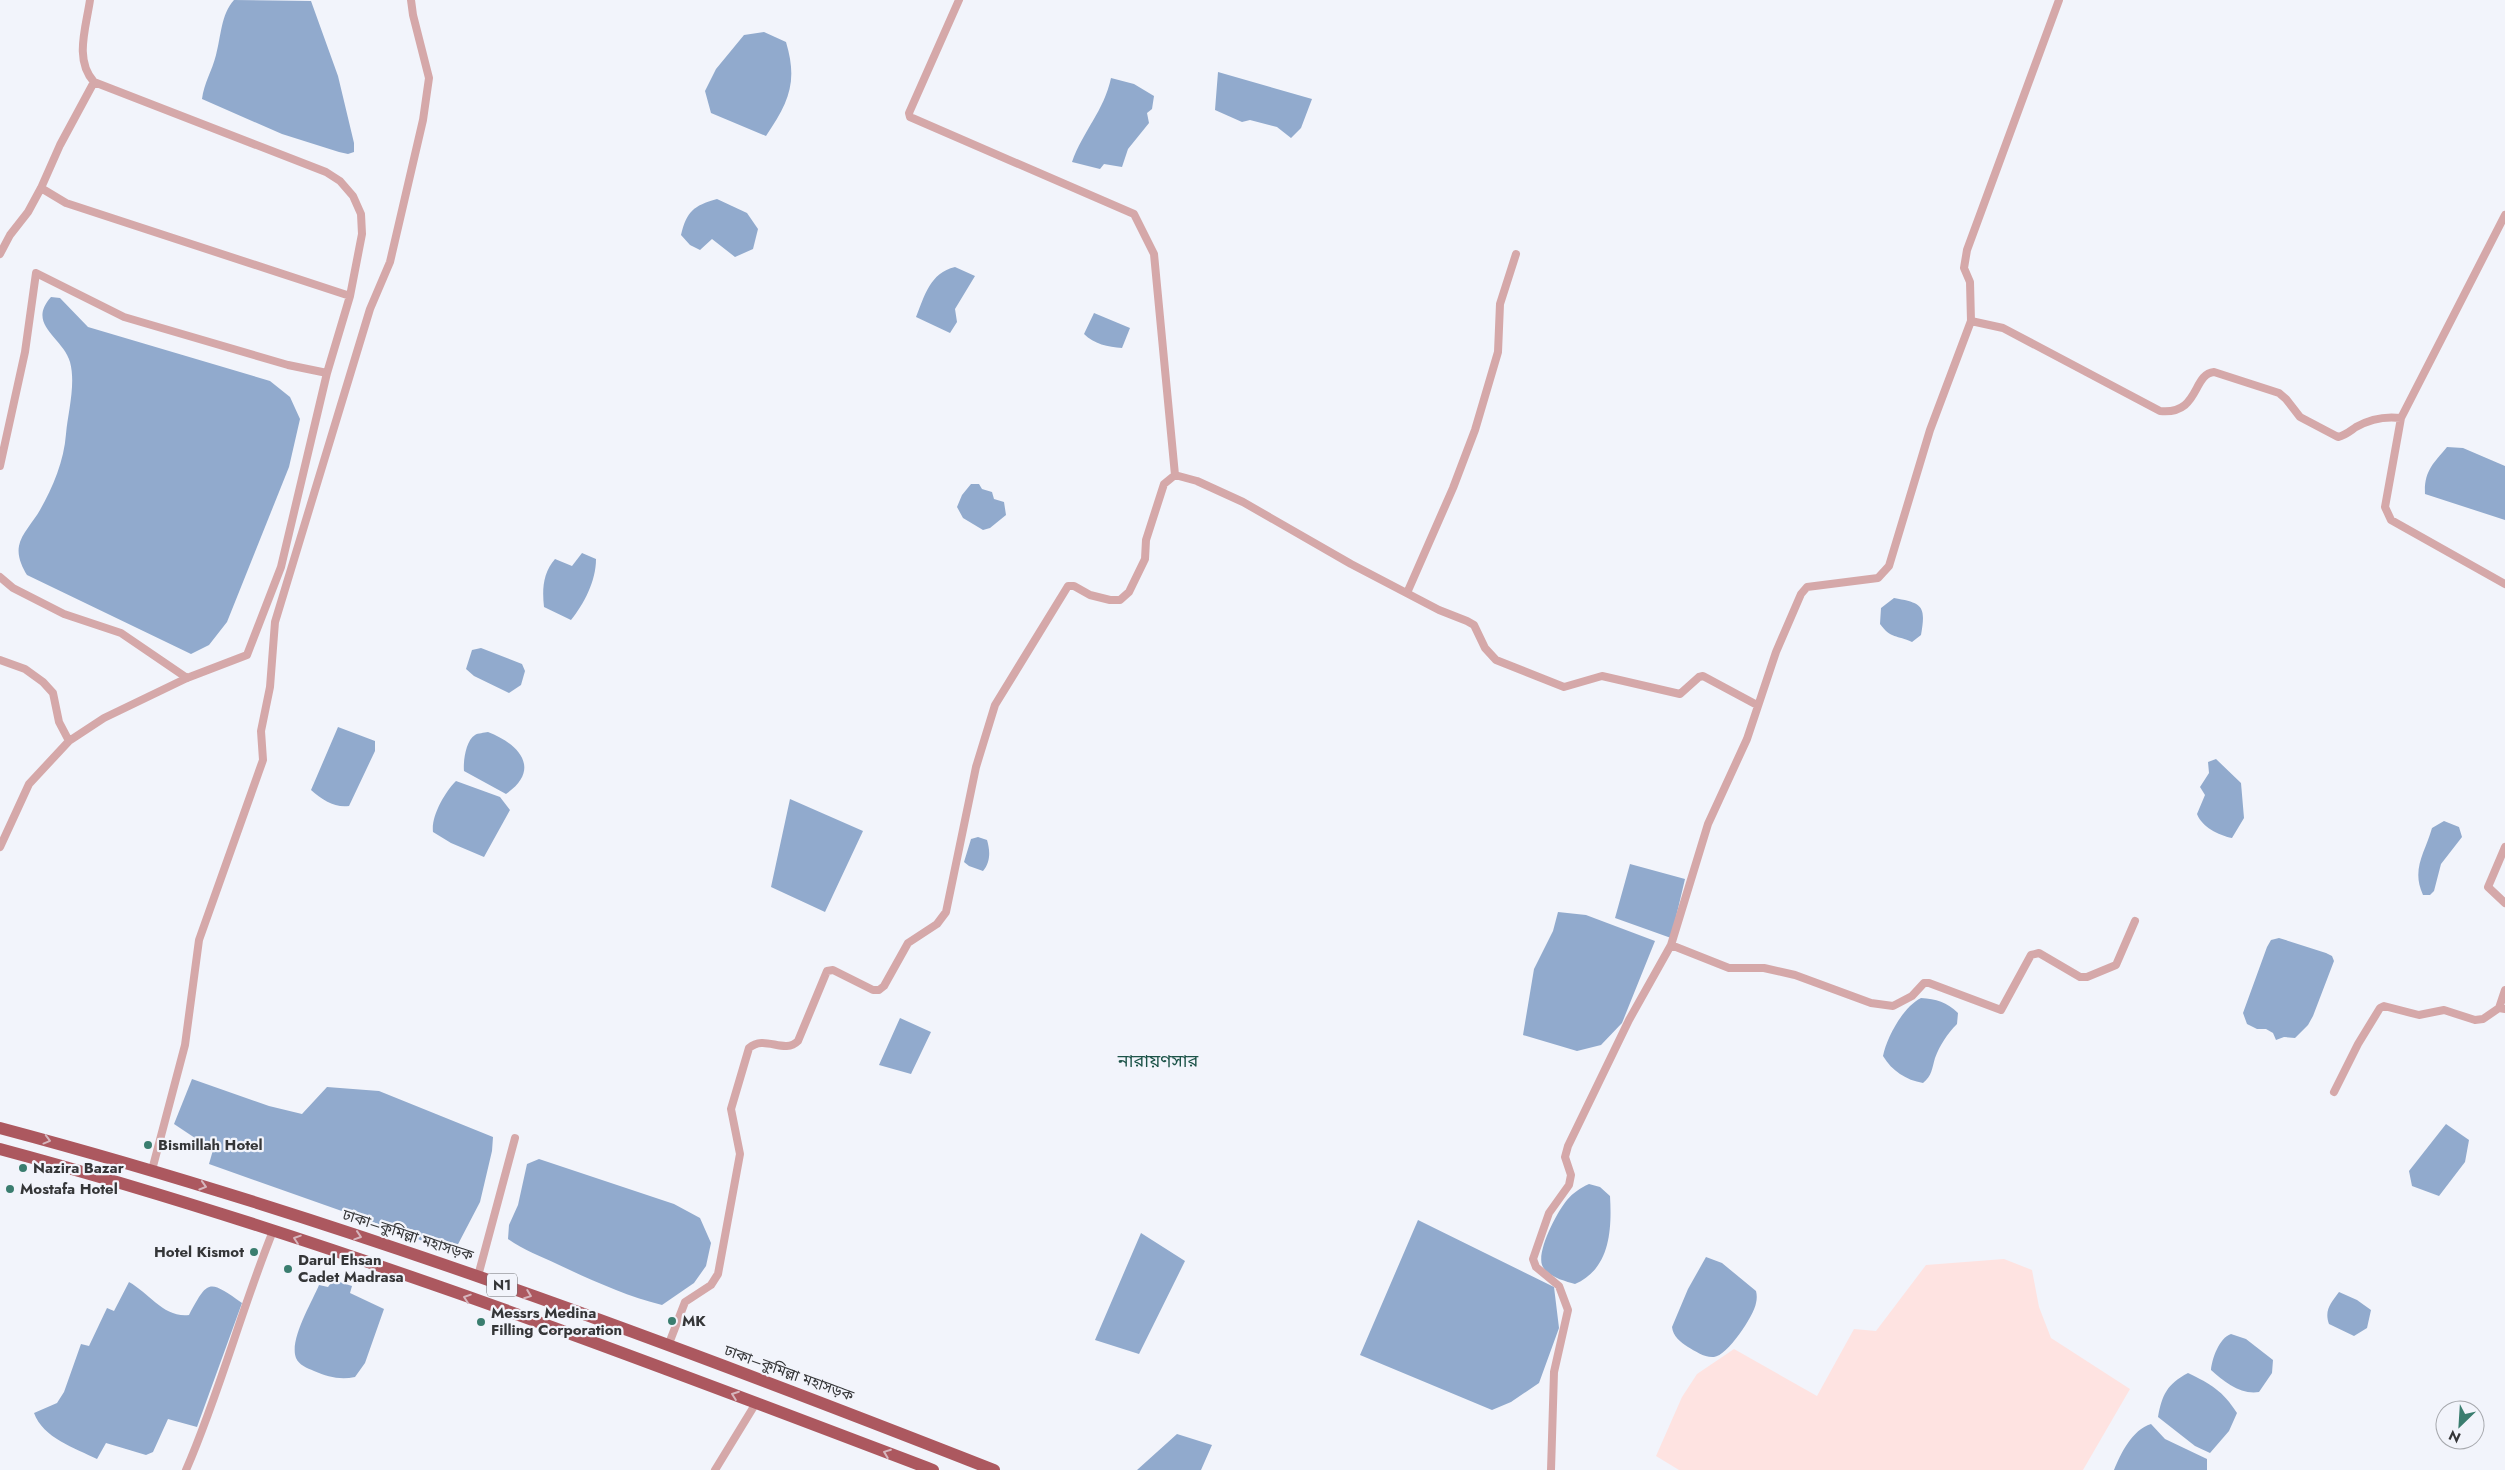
<svg xmlns="http://www.w3.org/2000/svg" width="2505" height="1470" font-family="Jost,'Noto Sans Bengali',sans-serif">
<style>
.industrial{fill:#fee3e1}
.water{fill:#91aacd}
.lines{fill:none;stroke-linecap:round;stroke-linejoin:round}
.minor{stroke:#d5a8a9;stroke-width:8}
.trunk{stroke:#ac585f;stroke-width:12}
.oneway{stroke:#d6b6bd}
.poi-dot{fill:#3a7d6f;stroke:#f2f4fb;stroke-width:2}
.labels{text-anchor:middle;stroke-width:4.5;stroke-linejoin:round;paint-order:stroke}
.shield{fill:#f2f4fb;stroke:#6e6f72;stroke-width:1}
.shield-label{font-size:14px;font-weight:bold;fill:#353638}
.poi-label{font-size:15px;font-weight:bold;fill:#353638;stroke:#f2f4fb;text-anchor:start}
.street-label{font-size:15px;fill:#353638;stroke:#f2f4fb}
.quarter-label{font-size:18px;fill:#1c5348;stroke:#f2f4fb}
</style>
<rect width="100%" height="100%" fill="#f2f4fb"/>
<!-- industrial -->
<path class="industrial" d="M2004,1259L2032,1270L2039,1307L2051,1338L2130,1389L2083,1470H1679L1656,1456L1682,1397L1697,1374L1734,1349L1817,1396L1854,1329L1876,1331L1926,1265Z"/>
<!-- water -->
<path class="water" d="M234,0L311,1L338,76L354,143V152L348,154L339,152L282,134L202,99C204,83 212,71 216,55C221,37 221,14 234,0Z
M764,32L786,42C798,82 789,102 766,136L711,113L705,91L716,69L744,35Z
M1218,72L1312,99L1301,128L1291,138L1277,127L1250,120L1242,122L1215,110Z
M1111,78L1134,84L1154,96L1152,109L1147,113L1149,123L1128,149L1122,167L1104,164L1100,169L1072,162C1083,131 1104,111 1111,78Z
M717,199L747,213L758,229L753,249L735,257L712,239L700,250L690,245L681,235C687,211 693,206 717,199Z
M955,267L975,276L955,309L957,322L950,333L916,317C925,295 930,273 955,267Z
M51,297L60,298L88,327L270,381L290,397L300,419L289,467L227,622L209,645L191,654L27,575C22,567 17,556 19,546C21,534 34,521 40,510C53,487 64,461 66,434C68,412 76,384 70,362C63,337 26,325 51,297Z
M1094,313L1130,328L1122,348C1108,347 1094,344 1084,334Z
M2447,447L2463,448L2505,466V520L2425,494C2424,471 2433,464 2447,447Z
M971,484H979L982,489L992,492L994,499L1004,502L1006,515L990,528L983,530L963,518L957,507L962,495Z
M582,553L596,559C596,581 584,604 571,620L544,607C542,589 543,573 555,559L572,566Z
M1894,598C1923,603 1926,606 1921,635L1912,642C1897,635 1891,639 1880,624L1881,608Z
M481,648L522,664L525,671L521,685L509,693L474,676L466,669L472,650Z
M338,727L375,741V751L349,806C335,808 322,800 311,790Z
M488,732C519,744 542,769 506,794L464,771C463,761 466,740 475,735C478,733 484,733 488,732Z
M2216,759L2241,783L2244,818L2232,838C2218,835 2202,827 2197,814L2205,795L2200,787L2209,773L2208,762Z
M456,781L500,797L510,810L484,857L451,843L433,832C431,816 445,792 456,781Z
M790,799L863,831L825,912L771,887Z
M2444,821L2459,827L2462,837L2441,864L2434,891L2430,895H2423C2411,869 2425,853 2432,828Z
M978,837L987,840C990,850 991,862 983,871L969,866L964,862L971,839Z
M1630,864L1685,879L1671,938L1615,918Z
M1558,912L1586,915L1655,941L1622,1023L1601,1045L1577,1051L1523,1035L1534,969L1553,931Z
M2279,938L2326,953L2332,956L2334,961L2313,1016L2308,1025L2295,1038L2284,1037L2276,1040L2273,1033L2266,1029H2257L2247,1024L2243,1013L2267,947L2271,940Z
M1921,998C1936,999 1947,1002 1958,1013L1957,1024C1947,1034 1940,1045 1935,1058C1932,1068 1932,1076 1923,1083C1906,1080 1892,1071 1883,1056C1887,1037 1903,1007 1921,998Z
M900,1018L931,1032L911,1074L879,1065Z
M192,1079L269,1106L302,1114L327,1087L379,1091L493,1137L492,1151L480,1202L455,1250L441,1249L404,1233L209,1164L213,1150L174,1124Z
M2446,1124L2469,1140L2465,1162L2439,1196L2412,1186L2409,1171Z
M539,1159L674,1204L700,1218L711,1243L706,1266L694,1283L662,1305C626,1296 591,1280 557,1264C540,1256 524,1250 508,1239L509,1225L518,1205L527,1164Z
M1589,1184L1600,1187L1610,1196C1612,1230 1610,1269 1575,1284C1565,1281 1547,1277 1542,1265C1537,1250 1557,1212 1567,1200C1573,1193 1580,1188 1589,1184Z
M1418,1220L1554,1287L1559,1328L1539,1383L1511,1402L1492,1410L1360,1355Z
M1141,1233L1185,1261L1139,1354L1095,1340Z
M1706,1257L1722,1263L1756,1291C1757,1295 1757,1299 1756,1303C1754,1316 1727,1356 1714,1357C1705,1358 1695,1351 1688,1347C1680,1342 1673,1336 1672,1327L1688,1289Z
M333,1280L352,1286L350,1293L384,1309L365,1363L355,1377C340,1380 328,1377 314,1371C307,1368 299,1365 296,1358C289,1340 312,1302 319,1285L328,1287Z
M129,1282C149,1293 164,1318 189,1315C208,1280 208,1279 242,1303L197,1427L168,1419L153,1452L146,1455L106,1443L97,1459C75,1448 43,1438 34,1413L57,1403L64,1392L81,1344L89,1346L107,1308L114,1311Z
M2339,1292L2357,1300L2371,1310L2367,1328L2354,1336L2329,1324C2324,1310 2331,1303 2339,1292Z
M2231,1334L2246,1339L2273,1360L2272,1373L2259,1392C2241,1395 2224,1382 2211,1370C2212,1359 2219,1338 2231,1334Z
M2188,1373C2211,1384 2223,1391 2237,1413L2229,1431L2210,1453L2195,1446L2158,1417C2162,1395 2167,1384 2188,1373Z
M2151,1424L2165,1439L2207,1459V1470H2114C2121,1453 2132,1430 2151,1424Z
M1177,1434L1212,1445L1201,1470H1137Z"/>
<g class="lines">
<!-- minor -->
<path class="minor" d="M959,0L909,113L910,117L1134,214L1154,254L1175,475
M41,188L66,203L350,296
M2505,215L2401,418L2385,507L2391,520L2505,584
M0,254L10,235L28,212L41,188L60,145L94,82
M1971,321L2003,328L2160,411C2200,415 2192,374 2214,372L2279,393L2286,399L2300,417L2338,437C2346,435 2350,431 2356,427C2370,419 2385,416 2401,418
M0,466L25,352L36,273L124,317L288,365L327,373
M1175,475L1197,481L1243,502L1351,564L1439,610L1467,621L1474,625L1485,648L1496,660L1564,687L1602,676L1680,694L1699,677L1703,676L1757,705
M0,577L13,588L64,614L121,633L187,678
M1407,593L1453,488L1475,430L1498,352L1500,304L1516,254
M0,660L25,669L43,682L53,693L59,722L69,741
M0,847L29,784L69,741L104,718L187,678L247,655L281,567L327,373L350,296L362,234L361,214L353,196L340,181L326,172L94,82C74,60 86,28 90,0
M2505,847L2488,887L2505,903
M1671,945L1729,968H1764L1795,975L1871,1003L1893,1006L1912,996L1924,983H1929L2001,1010L2031,955L2039,953L2080,977H2087L2116,965L2135,921
M2505,990L2499,1008L2505,1009
M2334,1092L2358,1044L2380,1008L2384,1006L2419,1015L2444,1010L2475,1020L2483,1019L2499,1008
M152,1170L185,1045L199,940L263,760L261,731L270,687L275,622L370,309L390,262L423,120L429,78L413,15L411,0
M478,1276L515,1138
M668,1346L685,1302L711,1285L718,1274L740,1154L731,1109L749,1048C765,1034 784,1055 798,1041L827,971L833,970L873,990H879L884,986L908,943L937,924L946,912L976,767L995,705L1068,586H1074L1090,595L1110,600H1120L1129,592L1145,559L1146,540L1164,484L1175,475
M186,1470C220,1392 241,1310 273,1231
M715,1470L756,1403
M1551,1470L1554,1372L1568,1310L1559,1286L1536,1267L1533,1259L1549,1213L1569,1185L1571,1175L1565,1157L1568,1146L1629,1020L1671,945L1708,824L1747,739L1776,652L1801,594L1807,587L1878,578L1889,566L1930,430L1971,321L1970,282L1964,268L1967,250L2059,0"/>
<!-- trunk -->
<path class="trunk" d="M0,1128C339,1218 668,1342 994,1470
M0,1149C317,1234 626,1353 933,1470"/>
</g>
<!-- one-way arrows -->
<defs><path id="oneway-chevron" d="M-2-3.5L2.5 0L-2 3.5" fill="none" stroke-width="1.6" stroke-linecap="round" stroke-linejoin="round" transform="scale(1.25)"/></defs>
<g class="oneway">
<use href="#oneway-chevron" transform="translate(47 1140) rotate(15)"/>
<use href="#oneway-chevron" transform="translate(203 1186) rotate(17)"/>
<use href="#oneway-chevron" transform="translate(358 1236) rotate(18)"/>
<use href="#oneway-chevron" transform="translate(297 1239) rotate(-161)"/>
<use href="#oneway-chevron" transform="translate(528 1295) rotate(21)"/>
<use href="#oneway-chevron" transform="translate(467 1298) rotate(-161)"/>
<use href="#oneway-chevron" transform="translate(735 1395) rotate(-160)"/>
<use href="#oneway-chevron" transform="translate(887 1453) rotate(-159)"/>
</g>
<!-- markers -->
<g class="poi-dot">
<circle cx="148" cy="1145" r="5"/>
<circle cx="23" cy="1168" r="5"/>
<circle cx="10" cy="1189" r="5"/>
<circle cx="254" cy="1252" r="5"/>
<circle cx="288" cy="1269" r="5"/>
<circle cx="672" cy="1321" r="5"/>
<circle cx="481" cy="1322" r="5"/>
</g>
<g class="labels">
<!-- shield labels -->
<rect class="shield" x="487" y="1273.5" width="30" height="23" rx="4"/>
<g class="shield-label">
<text x="502" y="1290">N1</text>
</g>
<!-- poi labels -->
<g class="poi-label">
<text x="158" y="1150">Bismillah Hotel</text>
<text x="33" y="1173">Nazira Bazar</text>
<text x="20" y="1194">Mostafa Hotel</text>
<text x="244" y="1257" text-anchor="end">Hotel Kismot</text>
<text x="298" y="1265">Darul Ehsan<tspan x="298" dy="17">Cadet Madrasa</tspan></text>
<text x="491" y="1318">Messrs Medina<tspan x="491" dy="17">Filling Corporation</tspan></text>
<text x="682" y="1326">MK</text>
</g>
<!-- street labels -->
<g class="street-label">
<text transform="translate(408 1235) rotate(18)" y="5">ঢাকা–কুমিল্লা মহাসড়ক</text>
<text transform="translate(789 1373) rotate(20)" y="5">ঢাকা–কুমিল্লা মহাসড়ক</text>
</g>
<!-- quarter labels -->
<g class="quarter-label">
<text x="1158" y="1067">নারায়ণসার</text>
</g>
</g>
<!-- north arrow -->
<g transform="translate(2460 1425) rotate(205)"><circle r="24" fill="#f2f4fb" stroke="#a6a8ad"/>
<path d="M0-4L9 19L0 12L-9 19Z" fill="#3a7d6f"/>
<text y="-8" font-size="14" font-weight="bold" text-anchor="middle" fill="#353638">N</text>
</g>
</svg>
